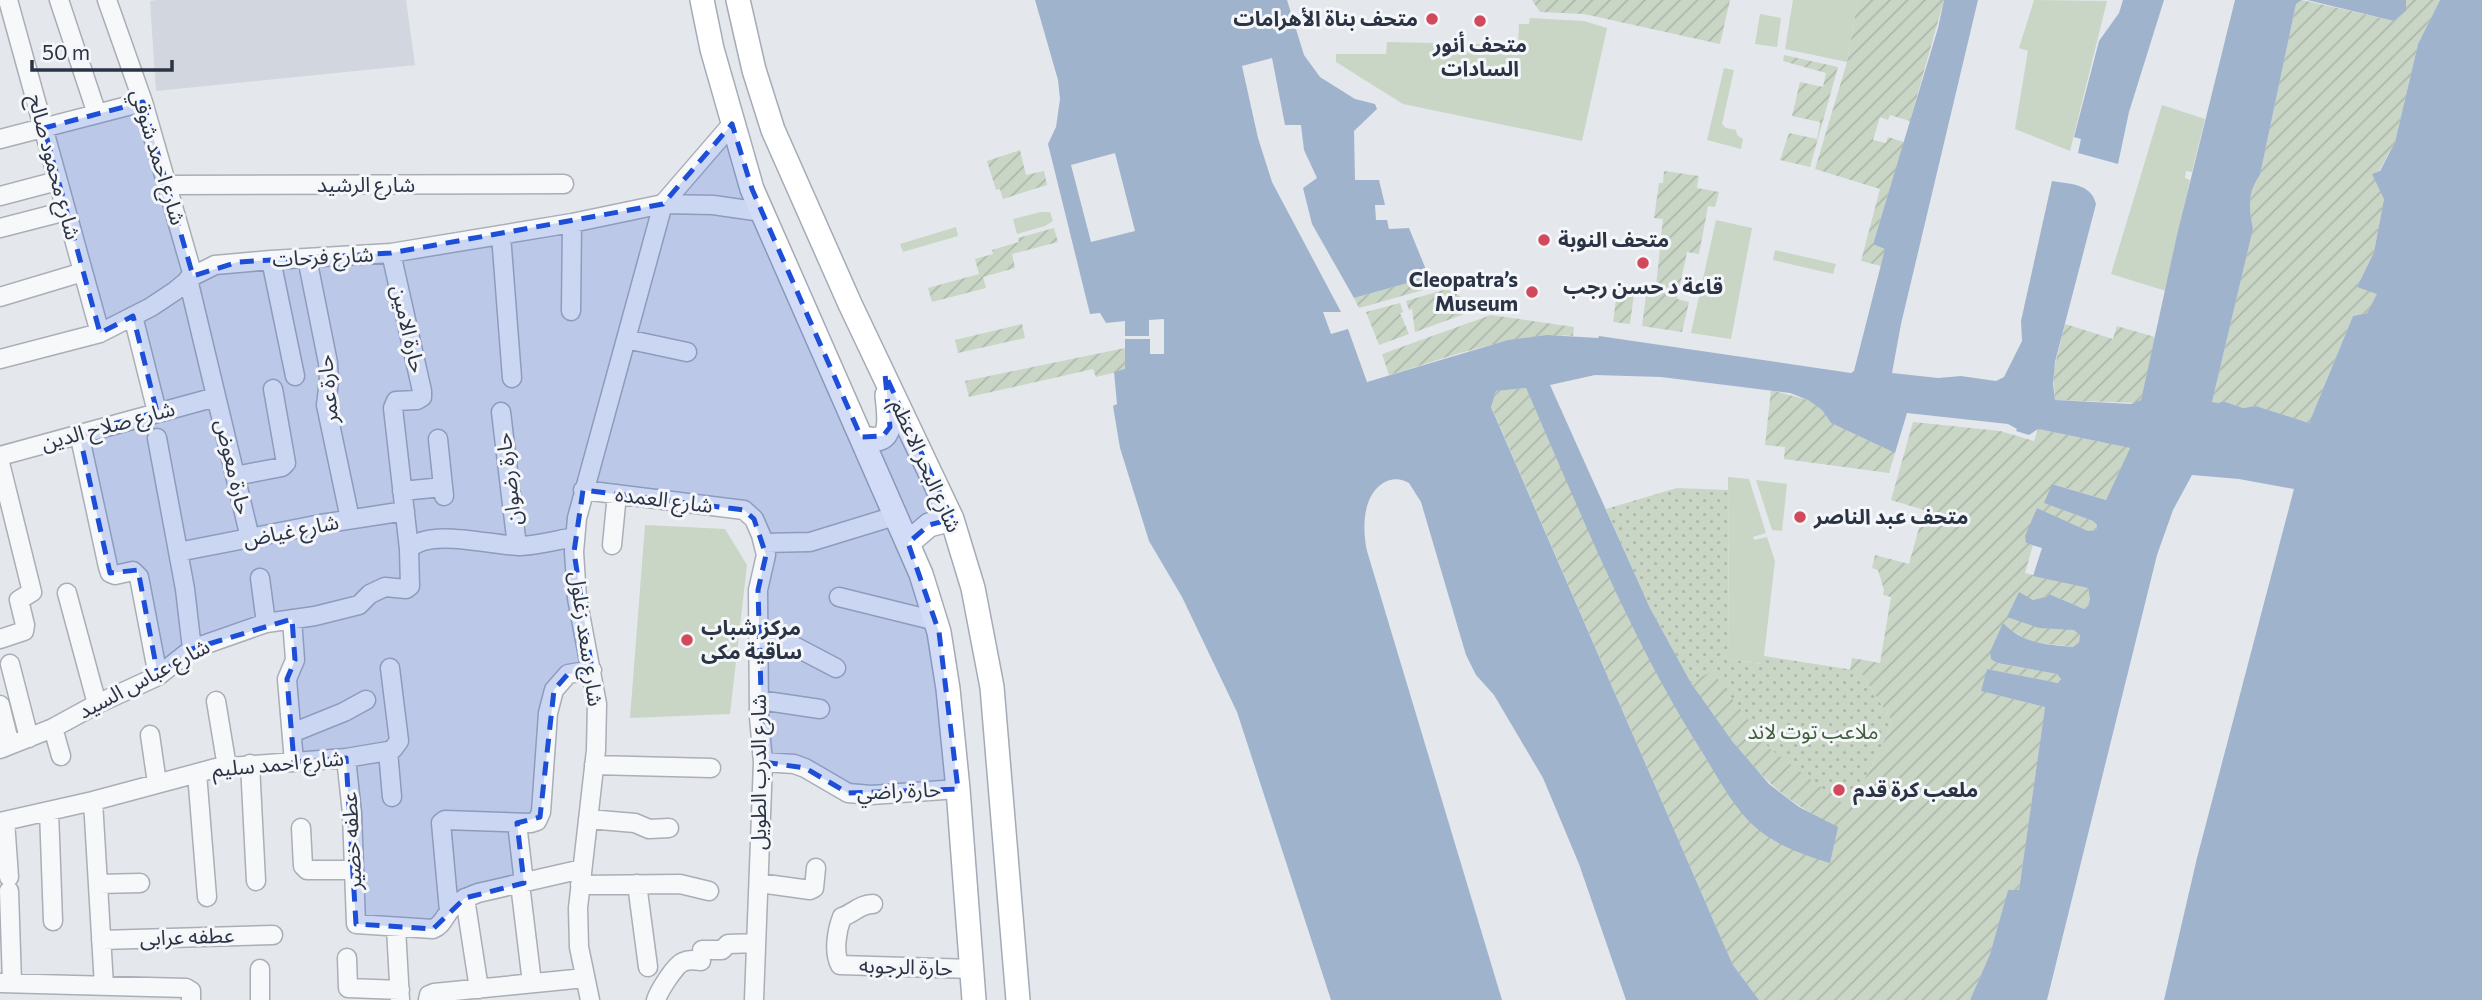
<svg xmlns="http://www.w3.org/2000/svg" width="2482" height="1000" font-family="Commissioner,'Noto Sans Arabic',sans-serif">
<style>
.built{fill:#d2d6de}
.grass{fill:#c9d6c5}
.park{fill:url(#park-dots)}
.garden{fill:url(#garden-furrows)}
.water{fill:#9fb4cc;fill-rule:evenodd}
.pier{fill:#e4e7ec}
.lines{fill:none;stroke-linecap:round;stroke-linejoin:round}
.minor-casing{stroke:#a9aeb7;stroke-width:21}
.major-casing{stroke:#a3abb8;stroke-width:26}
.minor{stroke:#f7f8fa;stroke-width:18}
.major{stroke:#fff;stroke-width:23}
.marked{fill:#1d4ed8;fill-opacity:0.2;stroke:#1d4ed8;stroke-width:5;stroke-dasharray:14 9;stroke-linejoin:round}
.poi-dot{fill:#d1495b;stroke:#f4f6f9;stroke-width:2.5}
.labels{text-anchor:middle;stroke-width:6;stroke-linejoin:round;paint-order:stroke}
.poi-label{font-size:21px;font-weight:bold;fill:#2b3445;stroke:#f4f6f9;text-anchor:start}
.street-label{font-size:21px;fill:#2b3445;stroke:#f4f6f9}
.park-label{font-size:21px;fill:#3f6138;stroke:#f4f6f9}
</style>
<defs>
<pattern id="park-dots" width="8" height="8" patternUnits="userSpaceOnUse" patternTransform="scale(1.75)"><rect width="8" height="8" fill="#c9d6c5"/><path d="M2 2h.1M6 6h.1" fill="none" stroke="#adb8ab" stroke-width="1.8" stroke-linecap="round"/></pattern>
<pattern id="garden-furrows" width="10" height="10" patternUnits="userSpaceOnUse" patternTransform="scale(1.75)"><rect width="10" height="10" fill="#c9d6c5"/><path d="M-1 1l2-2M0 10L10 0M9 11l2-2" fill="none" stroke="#adb8ab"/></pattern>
</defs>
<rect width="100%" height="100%" fill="#e4e7ec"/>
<!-- built -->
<path class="built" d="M157,0H406L415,65L156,91L150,1Z"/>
<!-- grass -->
<path class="grass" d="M1793,0H1858L1847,62L1785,49Z
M2034,0L2107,1L2070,151L2015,129L2028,51L2019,48Z
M1760,14L1781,18L1777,47L1755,44Z
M1530,18L1584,21L1607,28L1582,141L1403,104L1336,62V54H1386L1387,42L1518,45L1519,24H1529Z
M1724,68L1734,70L1722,124L1726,128L1736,130L1737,135L1743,139L1741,149L1707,140Z
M2162,105L2205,119L2192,172L2186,171L2185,178L2190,180L2166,291L2111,274Z
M1041,212H1050L1053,221L1045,226L1017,234L1013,219Z
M1716,220L1752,228L1731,339L1691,333Z
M956,227L958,236L903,252L900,244Z
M1775,250L1836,264L1833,274L1773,260Z
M1728,477L1749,479L1766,533L1753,537L1754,540L1767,537L1775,561L1763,664L1729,659Z
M1756,480L1787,484L1782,531L1772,530Z
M645,525L725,529L747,565L730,714L630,718Z"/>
<!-- park -->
<path class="park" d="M1677,488L1728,490L1729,659L1762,664L1764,656L1860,671L1892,721L1881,749L1857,792L1846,807L1838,827L1691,683L1650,608L1606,509Z"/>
<!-- garden -->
<path class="garden" d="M1532,0H1730L1720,44L1584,14L1540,12Z
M1858,0H1944L1910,121L1890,115L1888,120L1880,117L1873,140L1886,143L1888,137L1904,142L1873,243L1886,248L1881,266L1861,261L1880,189L1815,169L1847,62Z
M2302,0L2394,21L2406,11V0H2440L2418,44L2395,142L2379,171L2384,199L2374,252L2357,287L2378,293L2367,313L2353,316L2309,423L2256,406L2243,408L2223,401L2219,403L2212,402L2253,229C2249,208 2247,193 2260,175L2296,4Z
M1784,55L1838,67L1810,167L1780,160L1789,133L1817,139L1820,122L1792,116L1800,82L1823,87L1826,73L1783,61Z
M1020,150L1026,175L1044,171L1047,185L1003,199L1000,189L996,190L987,161Z
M1664,171L1699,176L1697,188L1719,192L1715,207L1708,206L1699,254L1687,252L1677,299L1689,302L1682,332L1642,326L1646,296H1655L1663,219L1654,218L1659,183H1663Z
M1054,228L1058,242L1012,254L1015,268L983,277L986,288L932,302L928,288L979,274L975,259L993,254L992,250L1019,242L1018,238Z
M1429,277L1441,285L1359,308L1354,298Z
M1447,289L1481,308L1415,332L1412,309L1409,310L1406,301Z
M1617,293L1634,294L1630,324L1613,322Z
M1400,303L1403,312L1400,313L1409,334L1379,345L1366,312Z
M1491,315L1574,327L1573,336C1510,332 1449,358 1389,375L1382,354Z
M1022,324L1025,338L958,353L955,340Z
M2065,324L2113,339L2117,326L2155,337L2141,400L2138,403L2055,400L2053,373Z
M1125,348V370L1096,377L1093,369L969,397L965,381Z
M1526,388L1607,572L1690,733L1721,782L1740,810L1771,837L1809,856L1830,862L1816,816C1760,786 1726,735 1691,683L1712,671L1769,748L1846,806C1866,780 1881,751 1892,721L1860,671L1850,670L1852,658L1880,663L1891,597L1883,595L1884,590L1878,570L1872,568L1875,555L1909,564L1924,510L1891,500L1913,422L2000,431L2034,441L2038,429L2130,448L2106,500L2053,484L2045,503L2093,521L2097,525L2096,530L2088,531L2037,508L2026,543L2033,545L2025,573L2088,588L2090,599L2088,606L2084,609L2049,594C2042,602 2031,601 2023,596L2039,628L2075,629L2080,635L2079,642L2073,647L2031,642L2010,630L1996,663L2057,674L2061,677L2060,682L2058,683L1987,669L1982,691L2045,707L2019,890H2008L1990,954L1970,1000H1759L1733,965L1724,945L1491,406L1496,391Z
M1771,390L1808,400L1822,410L1831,423L1895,453L1889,473L1784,459L1785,447L1765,445Z"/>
<!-- water -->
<path class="water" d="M1035,0H1287L1304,55L1320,77L1355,99L1375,104L1377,109L1354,131L1355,180H1379L1385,205H1375L1376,220H1387L1389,229L1409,228L1429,277L1354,298L1312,224L1303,188L1317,178L1304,150L1301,125H1285L1272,58L1242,66L1258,138L1272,182L1341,312H1323L1331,334L1348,329L1367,382L1508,340L1547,335L1598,338L1599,336L1851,373L1854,371L1885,249L1873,244L1938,28L1944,0H1978L1901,324L1892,373L1938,378L1961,376L1996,381L2004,377L2022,341L2021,321L2052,181C2069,184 2091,183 2096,204L2055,362L2053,384L2055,400L2131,404L2141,400L2177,235L2235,0H2302L2296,4L2260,175C2247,193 2249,208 2253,229L2212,402L2219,403L2223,401L2243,408L2256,406L2309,423L2353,316L2367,313L2377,294L2357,287L2374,252L2384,199L2372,174L2380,171L2395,142L2418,44L2440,0H2482V1000H2164L2197,858L2294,489L2239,479L2192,475L2173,510L2157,555L2047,1000H1970L1990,954L2008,890H2019L2045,707L1981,691L1987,669L2058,683L2061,679L2057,674L1997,663L1991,659L1990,652L2003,623C2023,644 2045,644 2073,647L2079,642L2080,635L2074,630L2039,628L2007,617L2019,592L2033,600L2046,597L2049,594L2084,609L2088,606L2090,599L2088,588L2033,576L2042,548L2026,543L2025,536L2037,508L2088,531L2096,530L2097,525L2093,521L2044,503L2052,484L2106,500L2130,448L2038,429L2029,435L2016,431L2017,429L2008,424L1907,413L1895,453L1831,423L1822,410L1808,400L1790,393L1661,377L1595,375L1550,385L1650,608L1691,683L1732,741L1769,784L1799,807L1838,827L1830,863C1804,855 1775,845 1754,826C1732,806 1718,777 1702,752C1630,638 1580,511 1526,388L1496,391L1491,407L1724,945L1733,965L1759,1000H1626L1579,864L1543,778L1494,695L1476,675L1466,655L1421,502L1409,483C1402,479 1395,478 1387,481C1362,492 1362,529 1367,551L1502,1000H1331L1237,712L1182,597L1149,541L1120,448L1113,406L1117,404L1114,372L1125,369V321L1106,323L1100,313L1090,314L1048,144L1056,127L1060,99L1058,80ZM1115,153L1135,231L1091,242L1071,165Z
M2123,0H2164L2129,112L2118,164L2078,153L2081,139L2074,137L2099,41L2119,13Z
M2307,0H2406V11L2394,21Z"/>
<!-- pier -->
<path class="pier" d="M1164,319V354H1150V339H1125V336H1149V320Z"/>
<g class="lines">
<!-- minor casing -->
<g class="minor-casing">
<path id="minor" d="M8,0L100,333
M59,0L97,114
M107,0L143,102L193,276
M0,139L143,102
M168,185L564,184
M0,196L57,181
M0,228L66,211
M501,235L512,378
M391,253L422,391V397L417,400L396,401L393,408L409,549
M307,258L328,363L329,380L326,405L350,519
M271,260L295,376
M188,279L250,538
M0,297L83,272
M571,311L572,223
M133,316L157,412
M626,339L687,352
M0,359L100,333L151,307L175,291L193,276L215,265L271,260L391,253L572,223L663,204L713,205L762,212
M501,412L517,546
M79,433L108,567L110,573L115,575L133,571L139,577L158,676
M157,438L185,589L192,649
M438,439L444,496
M0,456L216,397
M0,463L32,592L19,600L25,625L24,631L0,639
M235,476L282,467L286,463L273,389
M583,490L744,510L754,519L761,535L766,555L758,590L759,717L763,762L754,1000
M402,491L443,487
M763,543L810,542L895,516
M612,545L617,494
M178,552L321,524L405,511
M260,578L266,623
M67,593L97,704
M839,597L936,621
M292,619L295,660L287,679L294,762
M760,628L836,668
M10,664L29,738
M759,700L820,709
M216,701L227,767
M0,705L10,745
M53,728L61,756
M292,733L344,712L366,700
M150,735L157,783
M0,749L53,728L97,704L158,676L192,649L266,623L315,616L359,605L370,594L385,587L406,589L410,586L409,549C430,527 493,546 521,546C539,545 557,540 575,537
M388,751L392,797
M346,758L352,813L356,924L433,929C443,925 444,916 452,908C459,900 468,897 478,893L582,869
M763,762L794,764L805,768L848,793L871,795L958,789
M250,764L256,881
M594,765L711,768
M197,773L207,897
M93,801L104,986
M49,811L53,921
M588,819L635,823L649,829L669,828
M5,821L9,877
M0,822L93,801L216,768L346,758L388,751L393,749L399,741L390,668
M517,823L524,883
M301,828L303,866L307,870H354
M759,883L810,890L814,888L816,868
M98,884L140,883
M520,884L532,983
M637,884L648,967
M580,885L680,884L709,891
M9,891L12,983
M465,898L479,989
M873,904C860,904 854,913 842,917C837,930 833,952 840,965L973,969
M449,911L441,823L445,820L531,823L537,821L541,812L548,713L554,690L568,674L592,670
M396,928L400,1000
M101,940L273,935
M702,950H722L728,944L756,943
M347,958L348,988L400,990
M0,983L186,988L191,991V1000
M260,1000V969
M428,1000L429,995L434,993L585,978
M590,1000L579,947L578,908L596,750L597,704L577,598L574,552L577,518L663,204L732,124
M656,1000C659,991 675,965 683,962C689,959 695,960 701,961"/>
</g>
<!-- major casing -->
<g class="major-casing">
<path id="major" d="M702,0L712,49L752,189L921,574L939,632L948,689L958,789L974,1000
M738,0L754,70L773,130L850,304L952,519L973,588L992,687L1018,1000
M861,437C896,448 889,418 887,395
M908,543L929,525L952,519"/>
</g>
<!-- minor -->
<use href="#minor" class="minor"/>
<!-- major -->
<use href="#major" class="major"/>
</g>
<!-- marked area -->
<path class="marked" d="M143,102L193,276L238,262L391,253L663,204L732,124L752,189L861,437L883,436L890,427L885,374L952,519L929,525L908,543L939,632L958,789L848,793L805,768L763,762L758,590L766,555L754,519L744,510L583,490L574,552L592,670L568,674L554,690L540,817L517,823L524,883L465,898L433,929L356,924L346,758L294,762L287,679L295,660L292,619L192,649L158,676L138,570L110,573L79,433L157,412L133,316L100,333L44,128Z"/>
<!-- markers -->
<g class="poi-dot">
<circle cx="1432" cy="19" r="7"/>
<circle cx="1480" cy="21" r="7"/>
<circle cx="1544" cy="240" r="7"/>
<circle cx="1643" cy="263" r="7"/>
<circle cx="1532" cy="292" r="7"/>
<circle cx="1800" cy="517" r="7"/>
<circle cx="687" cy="640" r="7"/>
<circle cx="1839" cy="790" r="7"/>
</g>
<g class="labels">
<!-- poi labels -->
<g class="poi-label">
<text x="1418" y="26" text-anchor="end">متحف بناة الأهرامات</text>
<text x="1480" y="52" text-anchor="middle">متحف أنور<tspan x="1480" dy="24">السادات</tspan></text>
<text x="1558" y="247">متحف النوبة</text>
<text x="1518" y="287" text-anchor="end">Cleopatra’s<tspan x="1518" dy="24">Museum</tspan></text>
<text x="1643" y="294" text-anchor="middle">قاعة د حسن رجب</text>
<text x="1814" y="524">متحف عبد الناصر</text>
<text x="701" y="635">مركز شباب<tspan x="701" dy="24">ساقية مكى</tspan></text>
<text x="1853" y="797">ملعب كرة قدم</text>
</g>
<!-- street labels -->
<g class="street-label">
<text transform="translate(158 157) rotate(73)" y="7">شارع احمد شوقي</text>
<text transform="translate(54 167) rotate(75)" y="7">شارع محمود صالح</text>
<text x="366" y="192">شارع الرشيد</text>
<text transform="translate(323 257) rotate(-3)" y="7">شارع فرحات</text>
<text transform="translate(408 329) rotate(77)" y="7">حارة الامين</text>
<text transform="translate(328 389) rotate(-95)" y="7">حارة عمر</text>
<text transform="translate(108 426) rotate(-15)" y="7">شارع صلاح الدين</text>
<text transform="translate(926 466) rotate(66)" y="7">شارع البحر الاعظم</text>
<text transform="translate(233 467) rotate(77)" y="7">حارة معوض</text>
<text transform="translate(509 479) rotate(-97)" y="7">حارة رضوان</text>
<text transform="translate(664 500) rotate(7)" y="7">شارع العمده</text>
<text transform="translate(291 531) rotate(-11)" y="7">شارع غياض</text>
<text transform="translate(586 639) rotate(82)" y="7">شارع سعد زغلول</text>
<text transform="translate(144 679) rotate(-28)" y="7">شارع عباس السيد</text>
<text transform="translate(278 764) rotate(-5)" y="7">شارع احمد سليم</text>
<text transform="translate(759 772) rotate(-90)" y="7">شارع الدرب الطويل</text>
<text transform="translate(899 791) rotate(-2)" y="7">حارة راضي</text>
<text transform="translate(352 841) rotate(-93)" y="7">عطفه خضير</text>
<text transform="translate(187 937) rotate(-2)" y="7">عطفه عرابى</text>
<text transform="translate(906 967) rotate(2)" y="7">حارة الرجوبه</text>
</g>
<!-- park labels -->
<g class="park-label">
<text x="1813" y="739">ملاعب توت لاند</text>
</g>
</g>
<!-- scale -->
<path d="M32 60v10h140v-10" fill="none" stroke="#2b3445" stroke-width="3.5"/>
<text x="42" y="60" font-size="21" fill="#2b3445" stroke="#f4f6f9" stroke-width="5" paint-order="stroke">50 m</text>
</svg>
